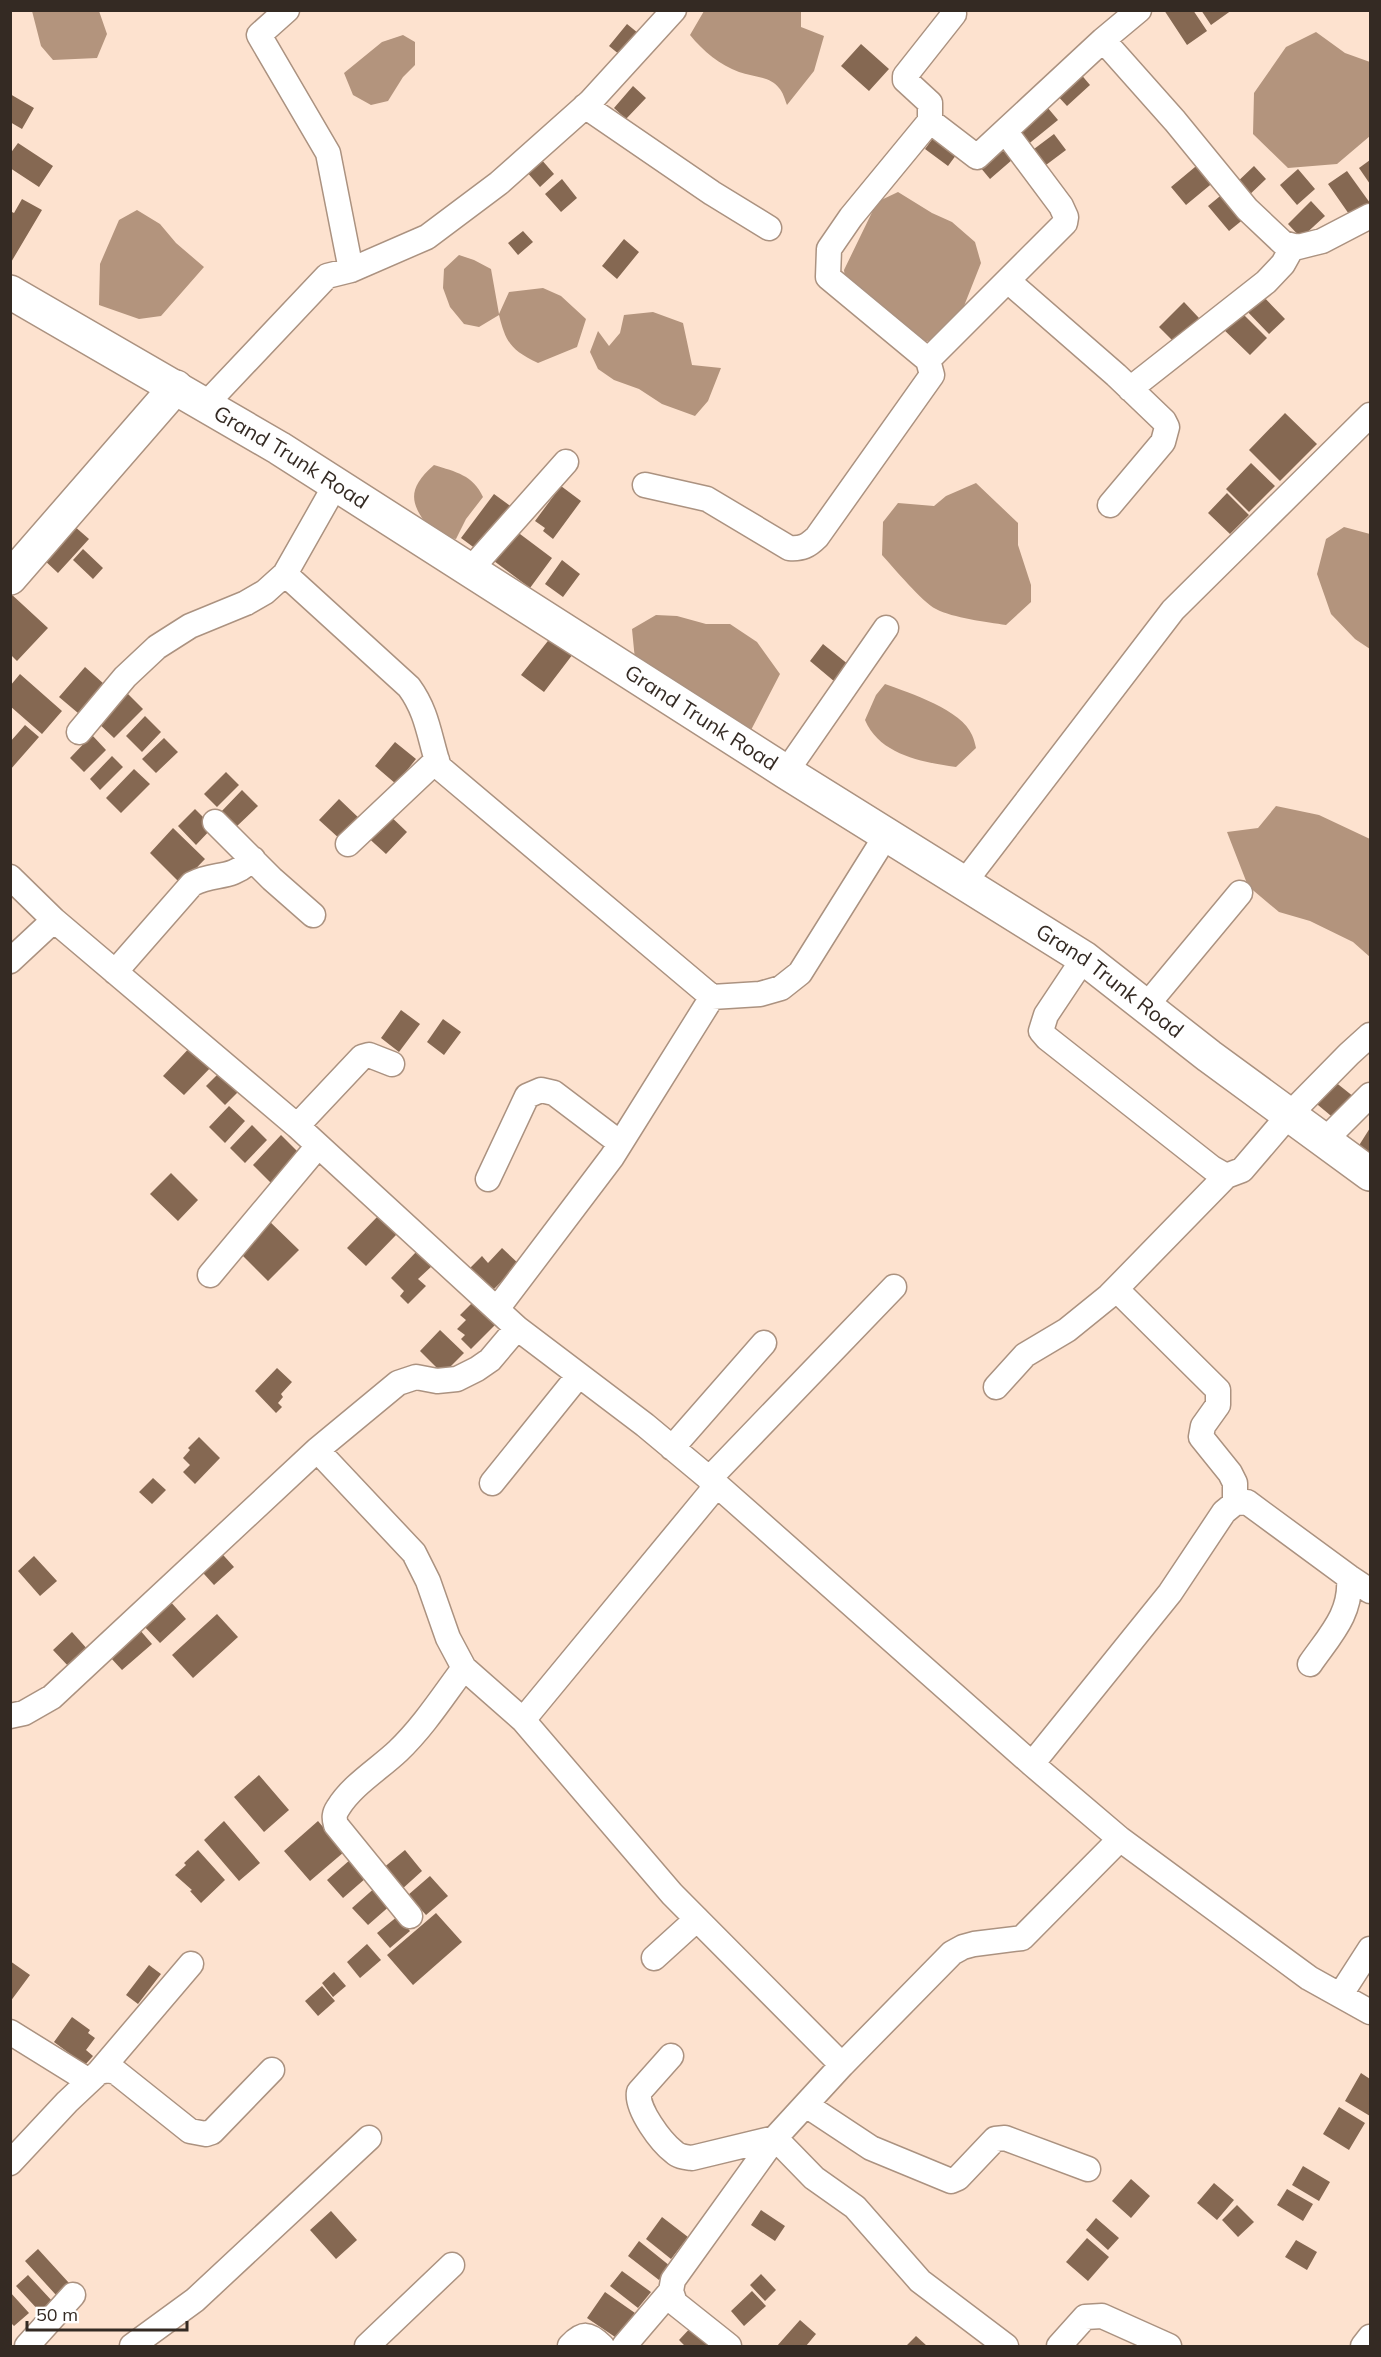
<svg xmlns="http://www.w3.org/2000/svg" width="1381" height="2357" font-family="Mulish,sans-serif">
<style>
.water{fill:#b3947d}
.building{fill:#856852}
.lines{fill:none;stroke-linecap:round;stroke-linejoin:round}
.street-casing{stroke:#ab9280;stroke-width:27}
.secondary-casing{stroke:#ab9280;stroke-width:36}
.primary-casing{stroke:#ab9280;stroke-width:36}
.street{stroke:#fff;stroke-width:24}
.secondary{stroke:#fff;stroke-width:33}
.primary{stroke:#fff;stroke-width:33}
.labels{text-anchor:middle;stroke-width:6;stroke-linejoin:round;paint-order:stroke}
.street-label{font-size:21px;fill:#342a23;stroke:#fff}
</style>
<rect width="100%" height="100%" fill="#fde2cf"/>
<!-- water -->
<path class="water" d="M801,10V27L824,36L814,71L787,105C785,100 783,92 779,88C770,76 752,77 739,72C720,65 703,51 690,35L704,11Z
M32,11H99L107,34L97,58L53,60L41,46Z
M1316,32L1345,53L1370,62V136L1337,164L1288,168L1253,134L1254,93L1286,47Z
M403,35L415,42V65L403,77L388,101L371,105L353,95L344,73L382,42Z
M898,192L932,213L952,222L975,242L981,263L964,306L945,339L918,342L846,288L844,270L877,202Z
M137,210L160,224L176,243L204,267L161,316L139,319L99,305L100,264L119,220Z
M459,255L474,260L491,269L499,314L509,292L543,288L561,296L586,319L577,347L538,363C511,350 506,343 499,315L479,327L464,324L450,307L443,288L444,269Z
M653,312L683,323L692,365L721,368L708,401L695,416L662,404L639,389L614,380L598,369L590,352L598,331L609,346L620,333L624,315Z
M434,465C456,472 473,475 483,497L466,519L456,539L436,536C413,508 402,493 434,465Z
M976,483L1018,523V545L1031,585V602L1006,625C987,622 953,618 936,609C922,602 894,568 882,555L883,522L898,503L934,506L946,496Z
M1344,527L1370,534V649L1355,639L1331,614L1317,574L1326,539Z
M656,615L677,616L706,624H730L757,642L780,674L750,732L635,660L632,629Z
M885,684C910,693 962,710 972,735C974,739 975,744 976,748L956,767C922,762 880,755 865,720L876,695Z
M1276,806L1319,815L1370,839V957L1353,942L1310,921L1279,912L1248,886L1227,832L1258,828Z"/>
<!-- building -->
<path class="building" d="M1164,10H1193L1207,31L1187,45Z
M1201,10H1232L1211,25Z
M627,24L638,33L620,55L609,46Z
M861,44L889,69L869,91L841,66Z
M1079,72L1090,85L1067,106L1055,93Z
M633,86L646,98L626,119L614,108Z
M10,94L34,108L22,129L10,122Z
M1042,101L1058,120L1026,146L1011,127Z
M939,130L962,147L948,166L925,149Z
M1054,134L1066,150L1042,168L1030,152Z
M1004,137L1019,154L990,179L975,161Z
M18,143L53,166L39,187L10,168V154Z
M541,159L554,174L540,187L526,171Z
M1370,160V184L1359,168Z
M1201,162L1215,181L1186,205L1171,187Z
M1254,166L1266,179L1245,199L1233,186Z
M1298,169L1315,189L1297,205L1280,185Z
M1347,171L1370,203L1351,217L1328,184Z
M562,179L577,198L561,212L545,194Z
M1225,192L1245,218L1229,231L1208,206Z
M22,199L42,210L10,264V211L14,213Z
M1311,201L1325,216L1301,238L1288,224Z
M523,231L533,242L518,255L508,243Z
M624,239L639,252L617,279L602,266Z
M1260,293L1285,319L1269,334L1244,308Z
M1184,302L1199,318L1174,342L1159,327Z
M1237,308L1267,338L1250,355L1220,326Z
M1285,413L1317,444L1280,481L1249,450Z
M1251,463L1275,486L1249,512L1226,489Z
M561,486L581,501L553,539L543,531L545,528L535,521Z
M1227,493L1249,515L1230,534L1208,513Z
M494,494L513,508L480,552L461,538Z
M73,525L89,539L58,573L42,558Z
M512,528L552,558L530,588L490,558Z
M83,549L103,568L93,579L73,560Z
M562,560L580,574L563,597L545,584Z
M10,593L48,628L17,661L10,654Z
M551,637L573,654L544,692L521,675Z
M823,644L849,665L835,682L810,661Z
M85,667L104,684L78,713L59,697Z
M20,674L62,711L42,734L10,706V686Z
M125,691L143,709L114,738L96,721Z
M145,716L161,732L142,752L126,736Z
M25,725L39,737L10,770V742Z
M92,735L106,750L84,772L70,758Z
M164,738L178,752L156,773L142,759Z
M395,742L416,759L396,784L375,766Z
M112,756L123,767L100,790L90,779Z
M134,769L150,784L121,813L106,798Z
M226,772L239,785L217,807L204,794Z
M242,790L258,806L235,828L220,813Z
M339,799L361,820L341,840L319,820Z
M195,809L213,827L196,845L178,826Z
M385,811L407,832L386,854L364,834Z
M173,828L205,859L181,884L150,853Z
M401,1010L420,1024L399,1052L381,1038Z
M443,1019L461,1032L444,1055L427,1042Z
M194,1043L215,1063L184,1095L163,1076Z
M222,1070L241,1089L225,1105L206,1086Z
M1329,1077L1354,1097L1336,1120L1312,1100Z
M229,1106L245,1121L225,1143L209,1127Z
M252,1125L267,1140L245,1163L230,1148Z
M1370,1128V1156L1358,1147Z
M281,1135L301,1155L272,1184L253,1165Z
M171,1173L198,1200L178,1221L150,1194Z
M379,1215L397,1234L366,1266L347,1248Z
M265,1217L299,1250L268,1281L235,1248Z
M502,1248L519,1264L493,1290L470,1268L482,1256L488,1263Z
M417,1251L432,1266L418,1279L426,1286L408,1304L400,1296L404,1291L391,1278Z
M474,1301L497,1323L471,1349L461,1339L465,1335L457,1329L466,1320L460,1315Z
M440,1330L464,1353L443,1374L420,1351Z
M277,1368L292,1382L281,1394L283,1397L278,1403L282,1407L276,1413L255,1391Z
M199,1437L220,1458L195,1484L183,1472L190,1465L183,1458L190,1450L188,1448Z
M153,1478L166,1490L152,1504L139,1492Z
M215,1546L234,1567L214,1585L195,1564Z
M34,1556L57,1581L40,1596L18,1571Z
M169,1600L186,1619L160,1643L142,1624Z
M217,1614L238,1637L193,1678L172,1655Z
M139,1629L152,1644L122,1670L110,1657Z
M72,1632L89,1651L70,1668L53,1650Z
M259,1775L289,1810L264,1832L234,1797Z
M224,1821L260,1863L239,1881L204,1840Z
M318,1821L344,1852L310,1881L284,1851Z
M198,1850L225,1880L201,1903L190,1891L192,1890L175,1875L186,1865L184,1863Z
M405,1850L422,1871L401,1890L382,1869Z
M351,1859L366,1878L343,1898L327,1880Z
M430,1876L448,1896L426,1915L408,1895Z
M377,1886L392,1904L368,1925L352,1908Z
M436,1913L462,1942L413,1985L387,1955Z
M398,1916L410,1931L390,1948L377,1933Z
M367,1944L381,1960L360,1978L347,1962Z
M10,1961L30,1975L10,2002Z
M149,1965L161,1974L138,2004L126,1995Z
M334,1972L346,1986L333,1997L322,1983Z
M322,1986L335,2001L318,2016L305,2001Z
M72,2017L90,2030L88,2033L95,2038L86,2050L93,2056L85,2065L54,2042Z
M1361,2073L1370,2079V2116L1345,2101Z
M1339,2107L1365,2123L1349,2150L1323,2134Z
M1303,2166L1330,2182L1319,2201L1292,2185Z
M1131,2179L1150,2196L1131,2218L1112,2201Z
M1214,2183L1234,2200L1217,2220L1197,2203Z
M1287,2189L1313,2204L1303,2221L1277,2205Z
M1237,2205L1254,2222L1238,2237L1222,2220Z
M761,2210L785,2226L775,2241L751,2225Z
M331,2211L357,2240L336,2259L310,2230Z
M662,2217L688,2237L671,2259L646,2239Z
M1096,2218L1119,2238L1108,2250L1086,2230Z
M1087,2238L1109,2257L1088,2281L1066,2262Z
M1296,2240L1317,2252L1307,2270L1285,2257Z
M639,2241L670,2266L659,2280L628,2256Z
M38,2249L69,2283L56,2295L25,2261Z
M622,2271L651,2292L638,2308L610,2286Z
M761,2274L776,2290L765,2301L750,2285Z
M28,2275L53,2302L41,2313L16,2286Z
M752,2291L766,2306L744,2326L731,2311Z
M10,2292L29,2313L14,2326L10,2322Z
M605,2292L635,2313L618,2339L587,2318Z
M800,2320L816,2334L806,2346H777Z
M695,2323L713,2340L707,2346H685L679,2340Z
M916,2336L927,2346H906Z"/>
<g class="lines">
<!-- street casing -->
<g class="street-casing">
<path id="street" d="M287,10L259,35L328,153L351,270
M1103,40L1175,121L1247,209L1283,243L1298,247L1322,241L1370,216
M585,106L712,193L769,228
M930,121V103L905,80V76L954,14
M1008,281L1116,375L1164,421L1167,427L1163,442L1110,505
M928,360L1065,223L1066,217L1061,206L1005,131
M1130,389L1266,282L1283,264L1293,246
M206,404L327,276L351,270L427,237L499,183L590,102L674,10
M645,485L707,499L789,548C802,549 808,546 817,537L932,375L928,360L828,277L829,249L851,217L930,121L977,157L1103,40L1139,10
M470,570L566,462
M285,574L409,687C428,713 429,737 439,767L712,997L760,994L781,988L800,973L887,834
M79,732L125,677L157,647L190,626L246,603L265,592L285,574L336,484
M786,772L886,628
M215,822L272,879L313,915
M348,844L437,760
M10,877L54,920L297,1126L517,1328L645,1425L717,1485L1032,1764L1120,1839L1022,1938L974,1944L963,1947L952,1953L842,2065L775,2138L673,2280L671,2291L675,2303L729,2346
M964,883L1173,610L1370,415
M1084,958L1046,1015L1041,1031L1047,1038L1212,1168L1226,1176
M10,961L54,920
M115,972L192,884C217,871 228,882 253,859
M1146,1006L1240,893
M297,1126L362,1057L369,1055L392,1064
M1325,1140L1370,1095
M488,1179L527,1096L541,1090L554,1093L620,1143
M210,1275L318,1146
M1116,1289L1218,1390V1405L1203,1426L1201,1437L1230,1473L1235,1483V1503
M497,1309L612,1157L712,997
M996,1387L1025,1355L1067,1330L1109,1296L1226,1176L1242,1170L1289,1115L1349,1054L1370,1035
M672,1448L764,1343
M317,1450L414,1553L428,1581L448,1638L464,1668L523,1720L672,1894L842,2065
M709,1479L894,1287
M492,1483L579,1375
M1310,1664C1330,1635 1352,1614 1349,1577
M10,1716L24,1713L52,1697L317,1450L398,1383L416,1377L437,1381L457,1379L477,1369L490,1360L517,1328
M523,1720L717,1485
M1032,1764L1170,1593L1224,1512L1235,1503L1247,1502L1349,1577L1370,1591
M1120,1839L1309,1978L1370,2012
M410,1916L336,1825C334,1818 334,1814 338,1808C352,1785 379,1769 398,1751C424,1726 443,1696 464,1668
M654,1958L697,1919
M1341,1994L1370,1949
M10,2032L89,2081
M671,2056L639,2092C636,2109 661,2142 674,2152C679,2157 686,2157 692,2158L775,2138L814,2178L855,2207L920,2281L1006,2346
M99,2072L191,1964
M806,2105L871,2148L951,2181L958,2178L995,2139L1005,2138L1088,2169
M10,2163L67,2102L99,2072L108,2070L116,2072L190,2131L206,2134L212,2132L272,2070
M27,2346L73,2295
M132,2346L195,2300L369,2138
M367,2346L452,2265
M570,2346C583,2332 589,2333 602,2346
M624,2346L671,2291
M1059,2346L1085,2317L1102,2316L1169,2346
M1363,2346L1370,2337"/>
</g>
<!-- secondary casing -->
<g class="secondary-casing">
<path id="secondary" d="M10,578L176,387"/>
</g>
<!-- primary casing -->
<g class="primary-casing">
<g id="primary">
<path id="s1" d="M10,292L279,448L786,772L1084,958L1209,1056L1370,1174"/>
</g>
</g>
<!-- street -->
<use href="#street" class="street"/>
<!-- secondary -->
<use href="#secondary" class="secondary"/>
<!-- primary -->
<use href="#primary" class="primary"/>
</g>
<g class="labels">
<!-- street labels -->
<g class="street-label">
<text dy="7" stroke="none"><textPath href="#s1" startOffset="326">Grand Trunk Road</textPath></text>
<text dy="7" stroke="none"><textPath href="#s1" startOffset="812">Grand Trunk Road</textPath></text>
<text dy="7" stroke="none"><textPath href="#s1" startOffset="1298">Grand Trunk Road</textPath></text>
</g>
</g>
<!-- border -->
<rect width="1381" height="2357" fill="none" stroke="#342a23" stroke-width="24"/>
<!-- scale -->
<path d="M27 2321v9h160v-9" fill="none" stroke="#342a23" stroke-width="3"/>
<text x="36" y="2321" font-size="18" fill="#342a23" stroke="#ffffff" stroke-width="4.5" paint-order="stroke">50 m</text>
</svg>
